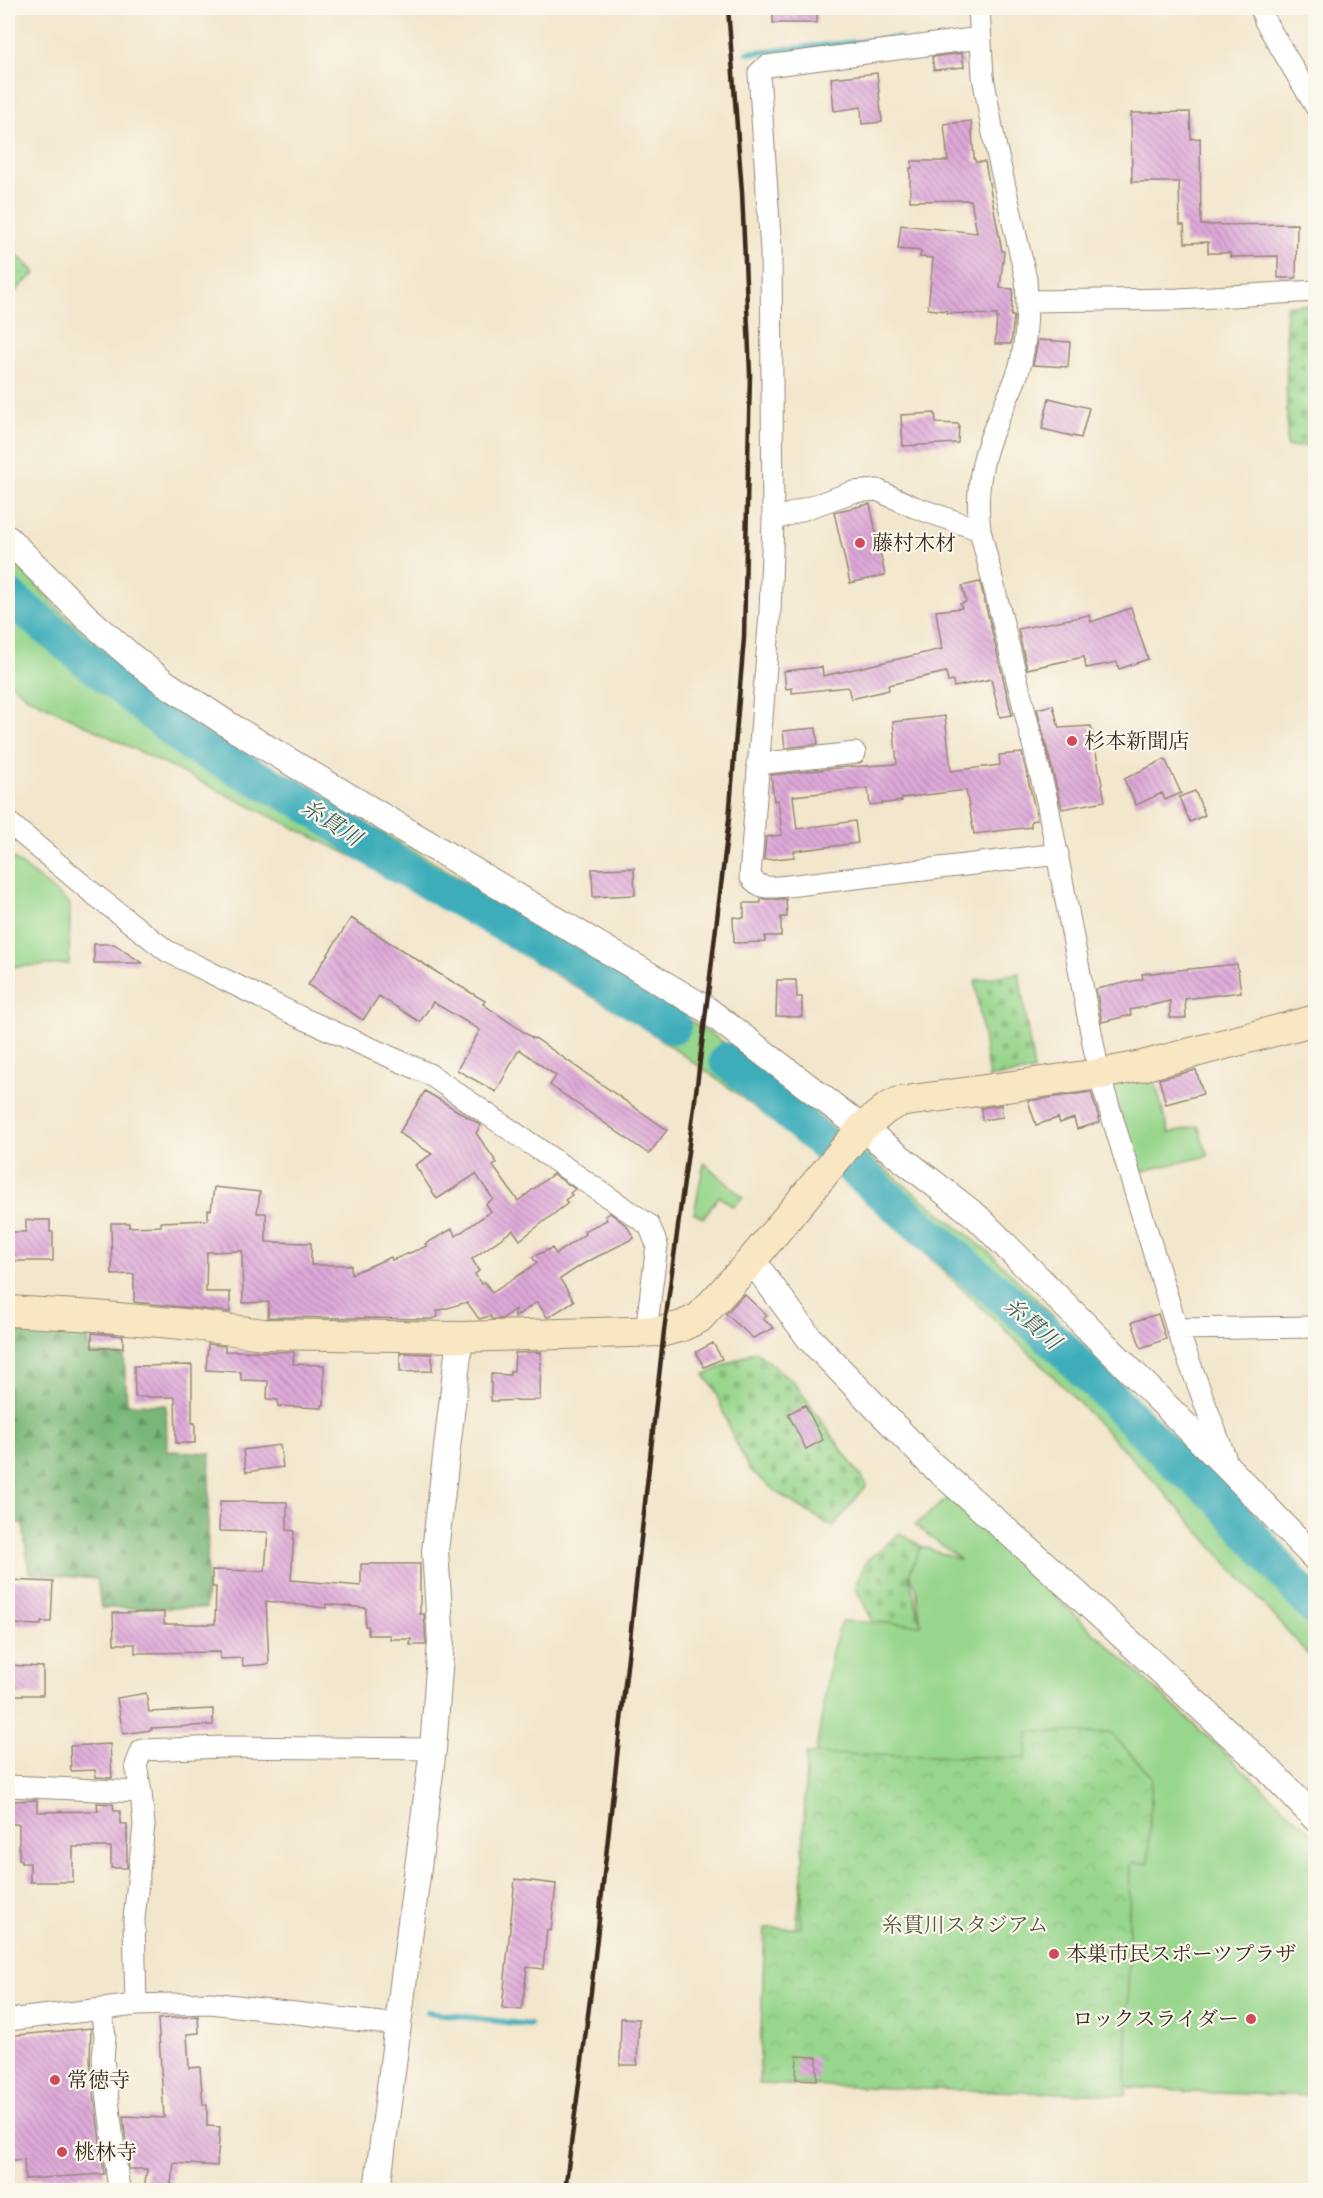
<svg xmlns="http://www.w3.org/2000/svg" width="1323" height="2198" font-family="Alegreya,'Noto Serif JP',serif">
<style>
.grass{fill:#97d68c;stroke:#698055;stroke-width:1.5}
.forest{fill:url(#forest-firs);stroke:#5a704b;stroke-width:1.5}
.cemetery{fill:url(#cemetery-stones);stroke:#698055;stroke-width:1.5}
.park{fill:url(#park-crowns);stroke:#698055;stroke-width:1.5}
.garden{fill:url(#garden-dots);stroke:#698055;stroke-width:1.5}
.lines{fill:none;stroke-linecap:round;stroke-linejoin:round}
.stream{stroke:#3eadba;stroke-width:6}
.river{stroke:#3eadba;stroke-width:36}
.building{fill:url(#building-back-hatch)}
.minor-casing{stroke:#968875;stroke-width:23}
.tertiary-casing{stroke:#968875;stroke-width:28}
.secondary-casing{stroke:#968875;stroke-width:32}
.minor{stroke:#fff;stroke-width:21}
.tertiary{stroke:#fff;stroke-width:26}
.secondary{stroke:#f9e7c3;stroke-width:30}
.rail{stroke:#3b2a1e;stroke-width:4.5}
.poi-dot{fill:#d1495b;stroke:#fbf7ec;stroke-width:2}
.labels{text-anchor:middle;stroke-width:4.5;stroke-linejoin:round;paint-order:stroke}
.poi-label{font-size:21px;fill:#3b2a1e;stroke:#fbf7ec;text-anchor:start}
.park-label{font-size:21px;fill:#52553a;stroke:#fbf7ec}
.water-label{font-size:22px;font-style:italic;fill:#3c5e5c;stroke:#fbf7ec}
</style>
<defs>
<pattern id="forest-firs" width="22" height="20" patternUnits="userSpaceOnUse" patternTransform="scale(1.5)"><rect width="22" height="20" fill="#79b778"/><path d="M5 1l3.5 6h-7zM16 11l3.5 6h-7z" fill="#649562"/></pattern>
<pattern id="cemetery-stones" width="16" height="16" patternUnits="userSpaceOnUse" patternTransform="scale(1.5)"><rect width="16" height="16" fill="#97d68c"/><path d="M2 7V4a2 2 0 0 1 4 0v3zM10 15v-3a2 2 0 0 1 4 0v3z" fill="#83b878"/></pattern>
<pattern id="park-crowns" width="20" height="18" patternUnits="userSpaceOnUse" patternTransform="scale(1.5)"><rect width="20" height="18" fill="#97d68c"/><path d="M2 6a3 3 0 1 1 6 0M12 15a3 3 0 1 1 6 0" fill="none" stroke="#83b878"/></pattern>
<pattern id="garden-dots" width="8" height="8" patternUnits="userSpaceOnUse" patternTransform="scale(1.5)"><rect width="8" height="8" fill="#97d68c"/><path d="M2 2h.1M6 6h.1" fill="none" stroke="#83b878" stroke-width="1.8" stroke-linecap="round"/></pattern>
<pattern id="building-back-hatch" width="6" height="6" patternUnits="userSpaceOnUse" patternTransform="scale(1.5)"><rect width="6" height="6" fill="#dea9d9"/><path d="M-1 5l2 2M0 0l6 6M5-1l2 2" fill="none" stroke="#b58aaf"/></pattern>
</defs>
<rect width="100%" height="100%" fill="#fbf7ec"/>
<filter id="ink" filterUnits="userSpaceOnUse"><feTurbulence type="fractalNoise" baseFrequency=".0167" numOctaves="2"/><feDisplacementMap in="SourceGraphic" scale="12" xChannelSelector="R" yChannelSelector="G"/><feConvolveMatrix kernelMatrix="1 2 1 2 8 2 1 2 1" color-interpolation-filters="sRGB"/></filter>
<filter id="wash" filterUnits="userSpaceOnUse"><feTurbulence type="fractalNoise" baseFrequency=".008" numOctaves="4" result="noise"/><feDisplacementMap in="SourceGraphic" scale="24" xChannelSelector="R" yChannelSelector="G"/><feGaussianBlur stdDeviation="1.35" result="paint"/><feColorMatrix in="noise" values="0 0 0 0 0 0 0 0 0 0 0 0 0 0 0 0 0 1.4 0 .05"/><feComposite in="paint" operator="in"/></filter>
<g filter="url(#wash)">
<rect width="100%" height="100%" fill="#f2e6cc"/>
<!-- grass -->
<path class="grass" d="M8,553L59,610L181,715L536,922L736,1050L990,1253L1236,1498L1315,1584V1662L1154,1481L1046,1369L840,1172L716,1078L635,1022L380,870L26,696L8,681Z
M8,854L70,904L69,964L8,967Z
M1152,1071L1169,1133L1198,1126L1208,1156L1138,1172L1111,1083Z
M704,1163L743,1197L733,1207L719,1196L703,1218L694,1213Z
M948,1498L1315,1836V2096L1185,2092V2090L780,2071L817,1745L832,1651L842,1621L921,1624L916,1587L909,1574L921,1546L961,1560L915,1525Z"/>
<!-- forest -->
<path class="forest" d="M89,1319L88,1353L124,1356L127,1404L166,1405L167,1451L210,1453L206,1608H101L97,1579L29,1573L23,1524L8,1520V1322Z"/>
<!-- cemetery -->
<path class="cemetery" d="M1286,305H1315V446L1287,447Z
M1019,973L1034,1071L989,1078L975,980Z
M755,1351L794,1382L867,1485L833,1527L779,1494L750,1470L732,1435L714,1388L704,1375Z
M900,1533L921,1546L909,1574L921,1625L873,1622L855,1587L866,1561Z"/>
<!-- park -->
<path class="park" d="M1028,1732L1111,1733L1152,1777L1148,1863H1130L1126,2095L759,2084L765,1928H801L806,1754L1026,1758Z"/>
<!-- garden -->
<path class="garden" d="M14,252L36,273L8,297V253Z"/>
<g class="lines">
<!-- stream -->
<path class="stream" d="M748,53L899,38
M427,2012L529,2025"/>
<!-- river -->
<path class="river" d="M8,596L192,745L304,802L393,862L574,964L673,1026
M727,1060L1059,1345L1176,1463L1218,1497L1316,1610"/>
</g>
<g id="blocks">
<!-- building -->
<path class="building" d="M773,8H817V23H773Z
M962,53L964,67L934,70L932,57Z
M877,73L882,122L862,124L861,107L834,111L831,78Z
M1190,112L1191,139L1200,138L1201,225L1297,224L1296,278H1278V256L1230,257V253H1208V242L1185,243L1184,225H1180L1179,182H1132L1131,113Z
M971,121L974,158L976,162H985L1002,251H1004L1000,288L1013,289L1011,316H1010H1014L1011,344H995L997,315L947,313V311L928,309L933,258L920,257L921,251L898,249L901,225L977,233L971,200L910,201V168H912V161H948L944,124Z
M1038,340L1070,342L1068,367L1033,365Z
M1049,398L1089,408L1081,438L1042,429Z
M935,413L936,423L959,424L958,443L903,446L901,415Z
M870,504L885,575L850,583L834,512Z
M980,582L1012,715L1000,717L991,679L954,687L953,681L948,682L946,672L888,685L889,690L851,699L848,687L792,693V688L786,689L784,671L822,667L823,676L942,649L936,611L962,608L960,604L966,602L962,586Z
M1131,608L1148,659L1119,669L1117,662L1086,668L1084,657L1027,669L1018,629L1089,615L1091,622Z
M1053,705L1059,728L1091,726L1105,801L1062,809L1037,709Z
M945,716L951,771L1000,765L999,755L1022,753L1036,814L1037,820L1031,821V827L974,834L966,790L902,798V801L870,805L868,788L793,796L797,829L855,821L858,843L794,851V857L764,860L766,837L782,835L778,800L774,801L771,775L848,767L897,764L893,722Z
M816,728L818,744L785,748L783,731Z
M1165,759L1181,793L1165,800L1162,793L1136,805L1124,779Z
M1195,791L1205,815L1190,822L1179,797Z
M634,868L635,895L593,897L592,869Z
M761,899H786L787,917H781V936H765V942L734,943L733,917L744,918V903H761Z
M351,918L438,973L485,1001L483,1004L534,1039L535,1038L667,1130L649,1154L550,1085L556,1076L519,1049L496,1092L457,1070L480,1030L433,1002L420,1022L379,996L363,1020L308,985Z
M94,944H114L142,963H94Z
M1237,964L1241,992L1185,999L1186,1018H1170V1001L1130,1010L1131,1015L1102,1022L1096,989L1143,979L1142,974Z
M777,980H796L797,997H802V1017L776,1016Z
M1196,1070L1203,1094L1166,1104L1159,1079Z
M425,1091L481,1125L476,1133L497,1163L493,1166L518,1201L553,1174L575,1189L570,1193L572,1195L565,1200L568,1203L520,1240L513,1230L472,1259L479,1271L475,1274L481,1284L485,1282L492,1293L537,1263L532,1257L552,1248L556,1254L585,1234L584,1231L607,1220L605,1216L610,1213L627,1226L634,1238L583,1264L560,1279L574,1301L549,1317H547L537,1302L515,1317V1309L502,1319H492L490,1316L479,1319L467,1302L437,1311L438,1317L431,1319L268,1317L269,1302L243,1303L242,1251L207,1252L206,1292H230V1312L134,1302V1274L112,1275L111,1223H129V1227L161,1226V1222L208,1220V1210H211L214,1187L260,1192L257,1213H266V1242L311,1243V1265H351V1274L391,1257L392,1260L427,1246L425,1244L452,1229L456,1236L491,1211L486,1204L493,1199L476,1174L437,1199L415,1165L432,1154L399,1133Z
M1091,1092L1100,1122L1077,1129L1074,1118L1060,1123L1058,1118L1036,1125L1028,1101Z
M1001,1105L1003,1117L982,1120L981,1108Z
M26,1220H50V1232H53V1261H8V1232H26Z
M744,1294L767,1316L763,1319L774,1328L753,1338L726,1314Z
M1158,1314L1166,1339L1141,1348L1132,1322Z
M92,1333L123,1336V1348H92Z
M713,1343L722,1359L704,1367L696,1352Z
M208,1344L225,1346V1351L294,1352L293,1364L324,1365V1405H322V1408L278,1406V1400L267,1399L268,1381L241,1380V1372L206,1370Z
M541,1352L540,1400L491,1401V1374L510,1375V1371H514L515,1353Z
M400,1353L432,1354V1371L400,1372Z
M192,1365V1423H195V1443H176L175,1397H135L134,1366Z
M805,1405L823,1440L806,1449L788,1414Z
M280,1445L283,1467L246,1472L243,1450Z
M220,1501L287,1502V1530L294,1531L291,1580L361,1586V1564H420V1614H424L426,1645H410L411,1639H390V1635H368V1626H365L366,1608L326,1604V1608L266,1601L269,1664L243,1666L242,1658L220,1659V1652L135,1653V1644H114L113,1613L164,1612V1624H215L216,1587H212V1570L265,1571L268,1532L219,1531Z
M8,1580L53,1582L51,1622H41V1625L8,1624Z
M8,1665L43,1667V1695H8Z
M146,1693L149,1712L213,1709V1725L151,1728L152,1730L123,1734L117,1698Z
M110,1744L112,1778L96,1777L95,1770L71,1771L70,1746Z
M37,1800V1812L98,1811L97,1803L113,1804L114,1811H120V1824H127V1868H111V1847H73V1882H30V1863H21V1860H19V1824H8V1801Z
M515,1879L556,1884L551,1931L547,1930L543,1969L527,1967L522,2010L502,2008Z
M198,2016L199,2033L187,2034L189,2068L200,2067L203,2105H207V2126L220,2127L217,2166L174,2163L170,2190H144L147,2169H129L123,2116L164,2118L158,2019Z
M621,2018L639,2019L637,2065H620Z
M91,2028L90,2061L104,2174L25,2179L24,2159L8,2161V2098H11L8,2068V2036Z
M797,2056L817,2057V2080L796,2079Z"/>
</g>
</g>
<g filter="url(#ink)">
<use href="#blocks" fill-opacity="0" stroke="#968875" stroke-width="1.5"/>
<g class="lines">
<!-- minor casing -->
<g class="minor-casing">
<path id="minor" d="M979,8L983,76L994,139L1026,279C1028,307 1027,335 1021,362C1016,383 1005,402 997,422C981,457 975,491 980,530L1047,801L1099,1074L1177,1329
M1261,8L1265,21L1316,107
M980,38L767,66L759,73L771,251L773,520L770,613L750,876C760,891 772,887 788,886L1058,854
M1028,301L1178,299L1316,291
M773,520L853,492L877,490L914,507L980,530
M757,764L855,753
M8,822L90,891L167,951L300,1017L429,1074L649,1225L657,1245L646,1332
M1228,1465L1177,1329L1316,1327
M8,1786L141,1792
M136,2005L134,1919L144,1825L141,1792L136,1765L142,1750L224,1747L433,1749
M101,2010L105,2036L103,2059L119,2190
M8,2020L136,2005L211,2003L398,2025"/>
</g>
<!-- tertiary casing -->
<g class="tertiary-casing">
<path id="tertiary" d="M8,539L87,618L133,658L165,683L235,729L706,1009L862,1128L976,1216L1229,1469L1316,1559
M752,1260L810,1339L930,1463L1041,1561L1269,1770L1316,1819
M377,2190L433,1749L441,1642L435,1551L460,1337"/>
</g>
<!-- secondary casing -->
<g class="secondary-casing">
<path id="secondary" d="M8,1311L95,1316L193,1325L264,1334L460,1337L664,1331L682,1326L699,1318L752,1260L862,1128L887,1108L899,1102L1099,1074L1142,1066L1316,1020"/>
</g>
<!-- minor -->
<use href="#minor" class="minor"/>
<!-- tertiary -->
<use href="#tertiary" class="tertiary"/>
<!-- secondary -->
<use href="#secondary" class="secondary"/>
<!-- rail -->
<path class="rail" d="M565,2190L591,1992L664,1331L698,1077L729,819L744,638L750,374L742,192L728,8"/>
</g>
</g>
<!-- markers -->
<g class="poi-dot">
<circle cx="860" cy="543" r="6"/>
<circle cx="1072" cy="741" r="6"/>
<circle cx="1054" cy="1954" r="6"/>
<circle cx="1251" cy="2019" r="6"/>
<circle cx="55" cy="2080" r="6"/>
<circle cx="62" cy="2152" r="6"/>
</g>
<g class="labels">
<!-- poi labels -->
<g class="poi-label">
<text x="872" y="550">藤村木材</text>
<text x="1084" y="748">杉本新聞店</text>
<text x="1066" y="1961">本巣市民スポーツプラザ</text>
<text x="1239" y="2026" text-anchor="end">ロックスライダー</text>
<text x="67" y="2087">常徳寺</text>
<text x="74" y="2159">桃林寺</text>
</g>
<!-- park labels -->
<g class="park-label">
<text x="965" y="1932">糸貫川スタジアム</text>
</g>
<!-- water labels -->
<g class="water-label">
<text transform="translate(332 822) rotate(33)" y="8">糸貫川</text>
<text transform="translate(1033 1323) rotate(41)" y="8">糸貫川</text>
</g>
</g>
<!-- margin -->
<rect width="1323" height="2198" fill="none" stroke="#fbf7ec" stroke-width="30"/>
</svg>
